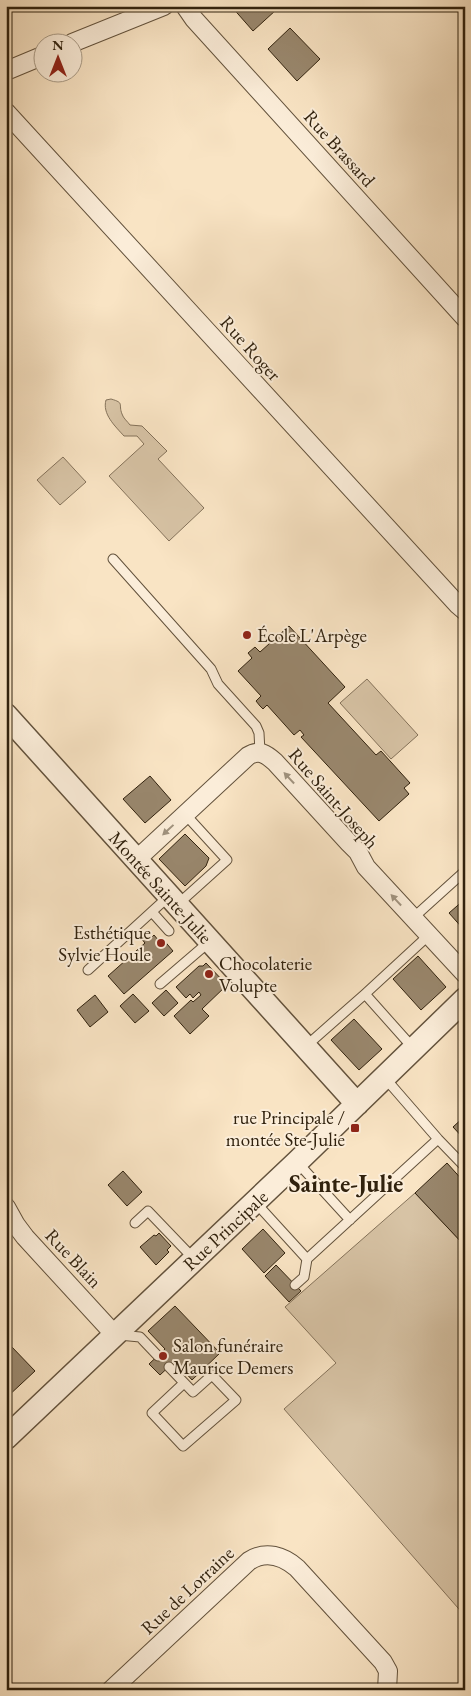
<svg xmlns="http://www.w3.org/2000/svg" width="471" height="1696" font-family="'EB Garamond',serif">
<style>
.green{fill:#d7c3a5;stroke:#84725a}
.building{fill:#99876d;stroke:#31220e}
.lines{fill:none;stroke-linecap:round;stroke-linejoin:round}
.service-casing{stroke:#63523c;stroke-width:11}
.minor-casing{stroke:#63523c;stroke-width:20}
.tertiary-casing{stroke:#63523c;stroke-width:25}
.service{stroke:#fbedd9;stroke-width:9}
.minor{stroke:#fbedd9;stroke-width:18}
.tertiary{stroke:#fbedd9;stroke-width:22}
.oneway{fill:#a0927e}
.poi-dot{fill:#8f2418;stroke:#fbedd9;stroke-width:2}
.labels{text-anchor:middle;stroke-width:4;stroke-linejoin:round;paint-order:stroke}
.street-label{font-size:19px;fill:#31220e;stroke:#fbedd9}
.poi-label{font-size:19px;fill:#31220e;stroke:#fbedd9;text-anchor:start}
.district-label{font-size:24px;font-weight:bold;fill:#31220e;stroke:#fbedd9}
</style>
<rect width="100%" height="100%" fill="#f9e4c4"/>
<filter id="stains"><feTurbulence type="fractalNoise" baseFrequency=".004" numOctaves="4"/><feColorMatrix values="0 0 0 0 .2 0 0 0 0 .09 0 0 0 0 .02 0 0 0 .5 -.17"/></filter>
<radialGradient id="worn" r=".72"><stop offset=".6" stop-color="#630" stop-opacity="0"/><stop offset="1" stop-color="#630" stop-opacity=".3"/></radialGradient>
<!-- green -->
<path class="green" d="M111,399C125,403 118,404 122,414C123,418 128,422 130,425L142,426L167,451L158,459L204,508L169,541L109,476L144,444L137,436H124C115,426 102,414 106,400Z
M63,457L86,482L60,505L37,480Z
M367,679L418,735L391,759L340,703Z
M415,1193L465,1246V1616L284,1409L336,1363L285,1307Z"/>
<!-- building -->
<path class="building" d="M231,6H272L276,10L253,31Z
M290,28L320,59L297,81L268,49Z
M289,626L345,687L328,703L376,755L381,751L410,783L404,788L409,794L379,821L301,737L304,735L300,730L294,735L267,705L263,709L260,706L256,701L261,696L238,671L252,658L248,653L255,647L260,652Z
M150,776L171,800L145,823L123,799Z
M185,834L209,858L206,866L185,886L159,859Z
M465,899V931L449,913Z
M146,932L151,938L154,935L159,941L162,938L173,951L124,994L108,976L145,943L140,937Z
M418,956L446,987L421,1010L393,979Z
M206,963L227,985L202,1009L209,1016L190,1034L174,1016L191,1000L193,1002L201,995L199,992L193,998L190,994L186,998L176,987L199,966H203Z
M166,990L178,1003L164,1016L152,1003Z
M133,994L149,1011L135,1023L120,1006Z
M95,995L108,1012L90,1027L77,1010Z
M354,1019L382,1049L359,1070L331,1040Z
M465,1116V1140L453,1127Z
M447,1163L465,1183V1246L415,1193Z
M123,1171L142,1192L127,1206L108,1185Z
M263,1229L285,1253L264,1273L242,1249Z
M159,1233L171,1246L167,1250L169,1252L156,1265L140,1247L154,1235L156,1236Z
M276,1265L301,1291L289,1302L265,1276Z
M175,1306L220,1353L192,1380L175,1361L160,1375L149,1364L165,1349L148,1331Z
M10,1345L35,1371L6,1398V1348Z"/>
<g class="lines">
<!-- service casing -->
<g class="service-casing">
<path id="service" d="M113,559L211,669L218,684L256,726L259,733L260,752
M177,905L227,860L185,814
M152,912L169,931
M413,918L465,871
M88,970L169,896
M160,984L209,942
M365,994L414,1049
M305,1047L365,994L429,935
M385,1078L438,1139L465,1167
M297,1162L350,1220
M255,1202L307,1259L438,1139
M135,1223L148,1211L194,1259
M295,1285L304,1277L307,1259
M119,1335L140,1337L158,1356
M169,1367L193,1392L212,1375L236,1400L183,1446L152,1413L184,1383"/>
</g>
<!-- minor casing -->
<g class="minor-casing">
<path id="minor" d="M185,6L194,19L465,318
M72,43L164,6
M6,71L42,56
M6,112L458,605L465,611
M136,860L248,756C259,749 266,754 275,762L349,843L358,852L366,867L465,974
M6,1207L16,1225L25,1237L114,1334
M111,1690L249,1561C266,1550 283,1556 297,1568L383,1662L388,1671L387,1690"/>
</g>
<!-- tertiary casing -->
<g class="tertiary-casing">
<path id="tertiary" d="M6,715L357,1104
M6,1438L297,1162L465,999"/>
</g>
<!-- service -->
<use href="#service" class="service"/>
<!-- minor -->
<use href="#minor" class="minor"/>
<!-- tertiary -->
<use href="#tertiary" class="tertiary"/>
</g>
<!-- one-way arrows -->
<defs><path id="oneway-solid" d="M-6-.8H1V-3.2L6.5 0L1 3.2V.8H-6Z" transform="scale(1.25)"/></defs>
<g class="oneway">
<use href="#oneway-solid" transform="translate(289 778) rotate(-133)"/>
<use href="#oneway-solid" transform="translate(168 830) rotate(137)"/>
<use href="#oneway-solid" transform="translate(396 900) rotate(-133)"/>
</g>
<!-- markers -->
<g class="poi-dot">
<circle cx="247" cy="635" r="5"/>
<circle cx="161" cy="943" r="5"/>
<circle cx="209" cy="974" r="5"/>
<rect x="350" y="1123" width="10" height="10" rx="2.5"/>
<circle cx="163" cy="1356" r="5"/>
</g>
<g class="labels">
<!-- street labels -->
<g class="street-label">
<text transform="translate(340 148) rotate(48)" y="7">Rue Brassard</text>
<text transform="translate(251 348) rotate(48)" y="7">Rue Roger</text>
<text transform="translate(334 798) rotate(49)" y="7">Rue Saint-Joseph</text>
<text transform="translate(161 887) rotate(48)" y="7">Montée Sainte-Julie</text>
<text transform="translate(225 1230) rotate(-43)" y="7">Rue Principale</text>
<text transform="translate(74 1258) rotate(47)" y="7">Rue Blain</text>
<text transform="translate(187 1590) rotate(-43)" y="7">Rue de Lorraine</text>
</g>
<!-- poi labels -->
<g class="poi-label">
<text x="257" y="642">École L'Arpège</text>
<text x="151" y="939" text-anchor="end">Esthétique<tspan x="151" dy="22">Sylvie Houle</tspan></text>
<text x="219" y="970">Chocolaterie<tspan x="219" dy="22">Volupte</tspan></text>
<text x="345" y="1124" text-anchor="end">rue Principale /<tspan x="345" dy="22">montée Ste-Julie</tspan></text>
<text x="173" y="1352">Salon funéraire<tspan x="173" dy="22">Maurice Demers</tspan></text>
</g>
<!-- district labels -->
<g class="district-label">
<text x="346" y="1192">Sainte-Julie</text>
</g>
</g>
<!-- margin -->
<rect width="471" height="1696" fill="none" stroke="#f9e4c4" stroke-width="25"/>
<rect x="8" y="8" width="456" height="1681" fill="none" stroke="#31220e" stroke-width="2.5"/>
<rect x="12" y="12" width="446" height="1671" fill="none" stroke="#31220e"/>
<!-- north arrow -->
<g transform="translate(58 58)"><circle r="24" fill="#fbedd9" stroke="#aa9c88"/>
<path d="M0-4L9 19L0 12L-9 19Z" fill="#8f2418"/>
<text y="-8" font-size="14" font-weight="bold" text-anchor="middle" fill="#31220e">N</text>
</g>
<rect width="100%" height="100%" filter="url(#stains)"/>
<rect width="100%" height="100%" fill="url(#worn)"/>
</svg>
